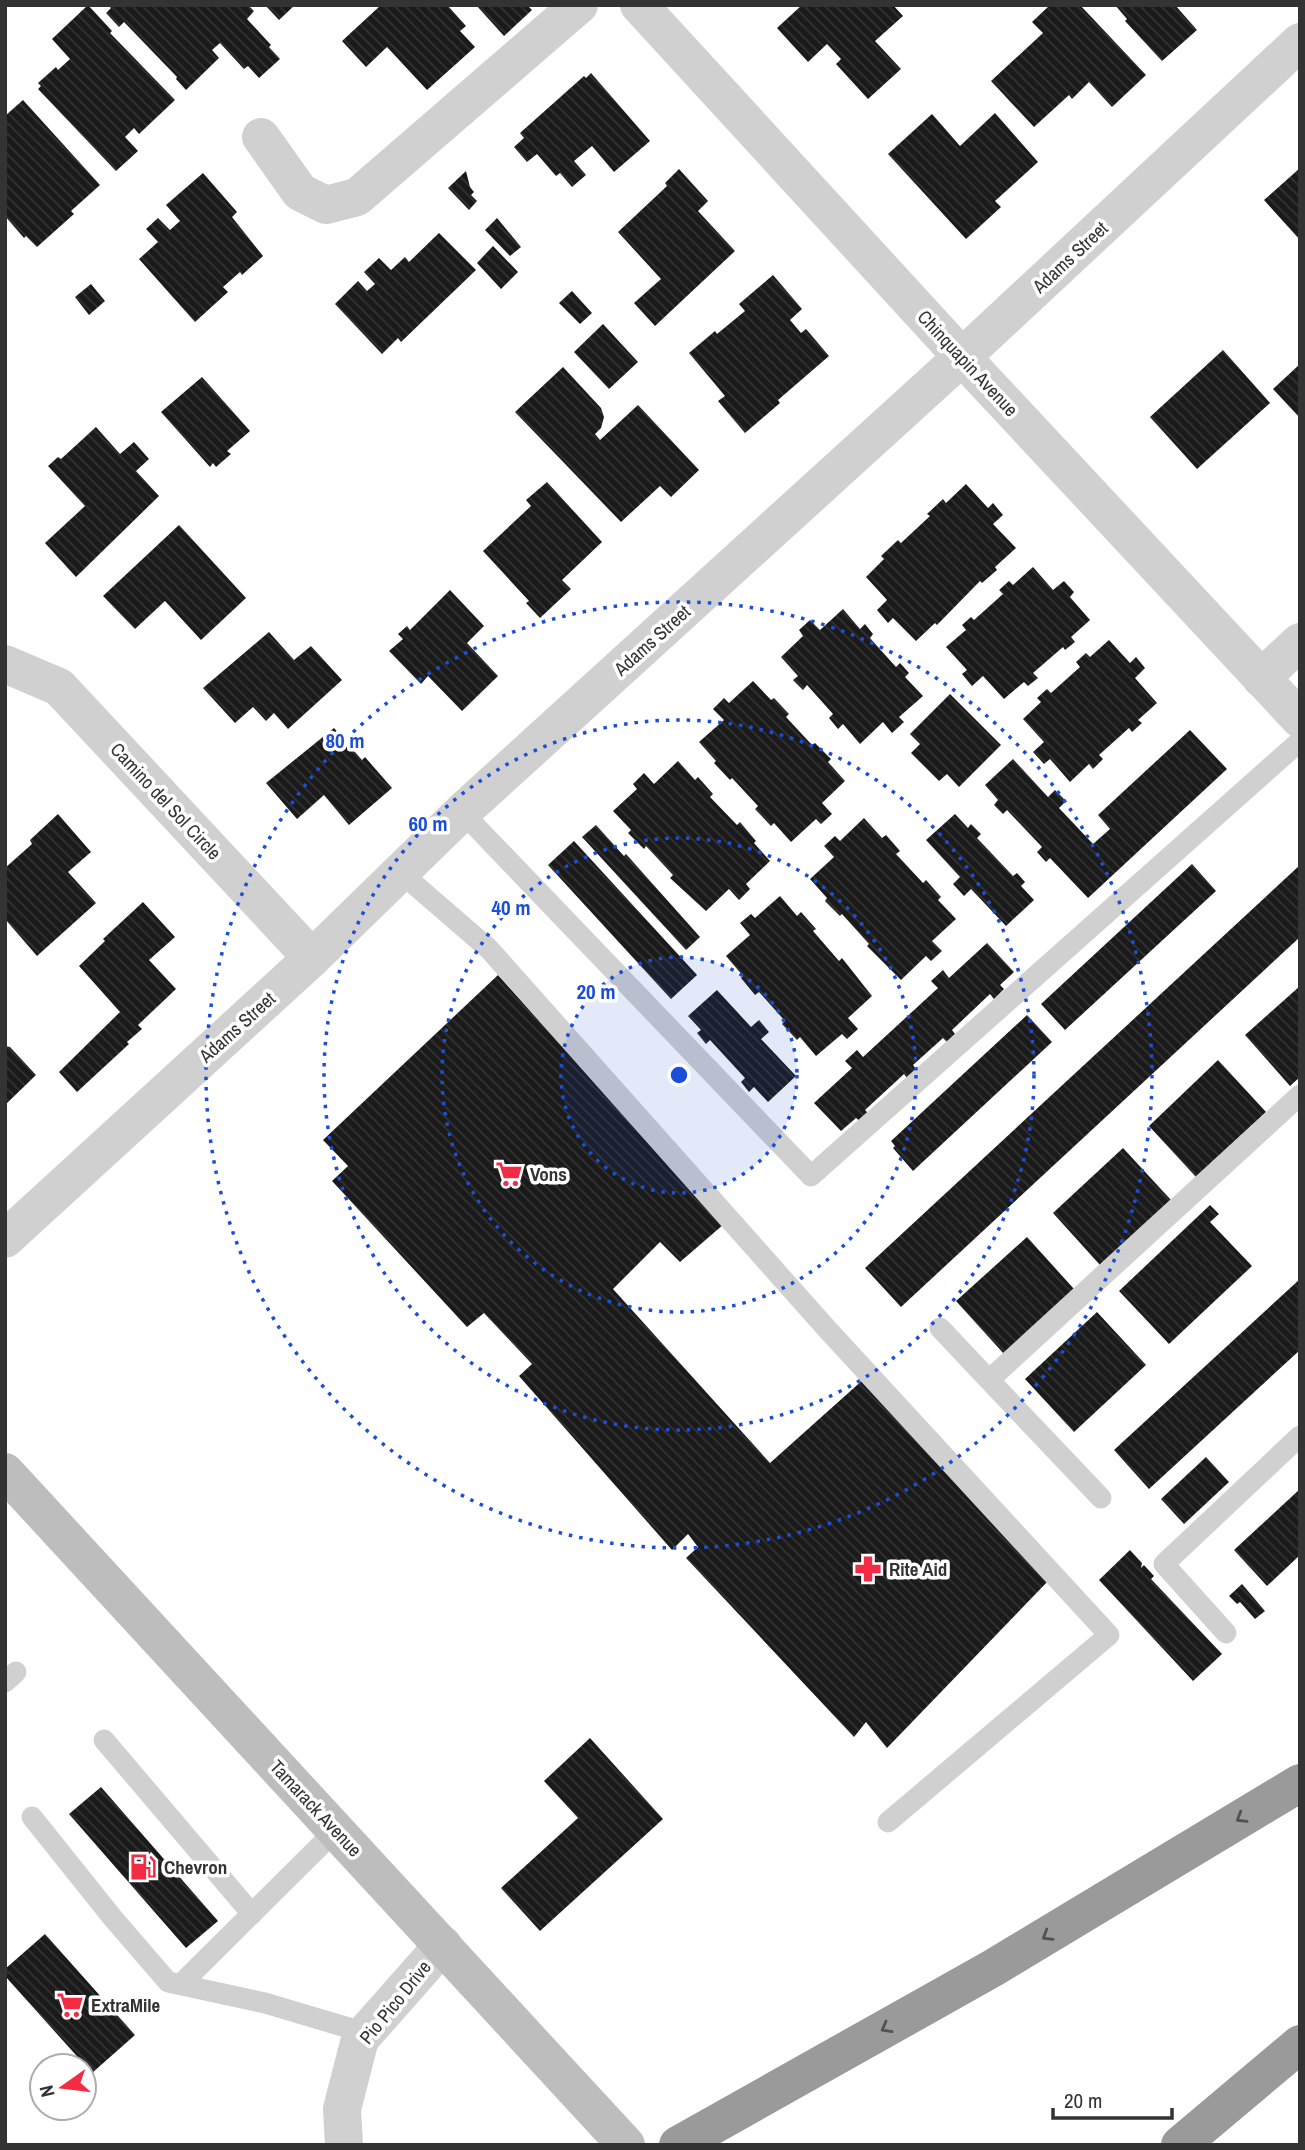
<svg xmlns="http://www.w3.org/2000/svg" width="1305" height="2150" font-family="'Archivo Narrow',sans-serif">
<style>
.building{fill:url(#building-back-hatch)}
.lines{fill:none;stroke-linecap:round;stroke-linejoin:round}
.service{stroke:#d0d0d0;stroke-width:21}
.minor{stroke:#d0d0d0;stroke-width:38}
.tertiary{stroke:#d0d0d0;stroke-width:38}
.secondary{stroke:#bdbdbd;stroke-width:38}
.motorway{stroke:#9a9a9a;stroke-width:38}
.oneway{stroke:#525252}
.ring{fill:none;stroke:#1d4ed8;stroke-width:3.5;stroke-dasharray:3.5 7}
.labels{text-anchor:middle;stroke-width:7;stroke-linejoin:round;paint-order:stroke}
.street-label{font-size:19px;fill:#333;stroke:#fff}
.poi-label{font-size:19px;font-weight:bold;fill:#333;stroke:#fff;text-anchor:start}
.centre{fill:#1d4ed8;stroke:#fff;stroke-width:3.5}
.ring-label{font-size:21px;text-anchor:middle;font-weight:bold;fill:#1d4ed8;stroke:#fff;stroke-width:7;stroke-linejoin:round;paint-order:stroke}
</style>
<defs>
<pattern id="building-back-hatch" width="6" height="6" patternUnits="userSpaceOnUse" patternTransform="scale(1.75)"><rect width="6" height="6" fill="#1a1a1a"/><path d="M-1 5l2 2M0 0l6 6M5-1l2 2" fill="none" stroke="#333"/></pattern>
</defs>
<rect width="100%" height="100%" fill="#fff"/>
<!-- building -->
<path class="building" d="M88,5L112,31L110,33L175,100L139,134L134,128L125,137L138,151L116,171L38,89L41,86L38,83L56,67L58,70L70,59L52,39Z
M108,5H248L254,11L247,19L271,45L269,47L280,59L259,78L248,66L244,69L220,43L212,50L219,58L186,90L176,79L177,77L124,22L119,27L106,13L111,8Z
M265,5H295L279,20Z
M381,5H451L449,7L466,26L460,31L475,47L427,90L387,47L366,67L342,41Z
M476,5H527L532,10L504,36Z
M802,5H893L903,16L875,41L901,69L868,99L836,64L841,59L827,44L808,62L777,28Z
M1050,5H1080L1146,75L1112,107L1089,82L1072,99L1069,95L1034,127L991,81L1043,33L1032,22Z
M1115,5H1175L1197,30L1162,61L1125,21L1127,19Z
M591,73L650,141L614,172L592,146L574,161L586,175L572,187L560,173L556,176L537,154L527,162L514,147L524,138L520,133L584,76L586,78Z
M23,100L100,185L71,211L74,214L37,247L26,236L24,238L5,216V116Z
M995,113L1038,162L995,201L1001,207L966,239L888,154L932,114L960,146Z
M1300,168V240L1264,200Z
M679,169L708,201L698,211L735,251L655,326L634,303L661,279L618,232L667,186L665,183Z
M466,171L470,187L474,192L471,195L477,201L469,210L448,188Z
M203,173L237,212L232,217L263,256L242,275L240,272L223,287L228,292L195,322L139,259L158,242L146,229L158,218L170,230L180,221L166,205Z
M497,218L521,247L510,256L485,230Z
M439,233L476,270L401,342L398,338L382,354L335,304L358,281L367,291L375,284L364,272L379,258L391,270L405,257L409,262Z
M493,246L518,272L501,289L477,263Z
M773,275L802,309L790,320L801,333L806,329L829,356L778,400L780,403L745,433L718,401L725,396L689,353L715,331L717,334L745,311L739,304Z
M91,284L105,301L89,315L75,297Z
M572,291L592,313L580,324L559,303Z
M603,324L638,362L609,389L574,352Z
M1223,350L1270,403L1197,469L1150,417Z
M1300,364V418L1273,389Z
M563,367L601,408L604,417L601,428L595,434L600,440L638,405L699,470L671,497L660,486L621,522L515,412Z
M202,377L250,431L227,451L231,454L216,467L213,463L210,467L161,412Z
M96,427L120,454L134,442L149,459L136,471L159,496L76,577L45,543L85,506L48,466L58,457L61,459Z
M547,482L602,542L562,580L571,589L540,618L526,603L529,601L483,551L531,506L526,500Z
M966,484L988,508L993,503L1003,515L993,524L1016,548L995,567L997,570L982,583L980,581L937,625L935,623L916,641L893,618L888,623L877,610L887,600L866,577L884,559L881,556L898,540L901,543L930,516L927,514L943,499L946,503Z
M179,525L246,598L201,640L165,601L135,629L103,596Z
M1033,567L1053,590L1064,581L1074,592L1070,597L1090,620L1071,637L1075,642L1065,650L1063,647L1033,673L1038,678L1028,686L1024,682L1004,699L983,676L972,686L962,674L967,670L946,647L966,630L962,625L971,617L974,620L1003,594L999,590L1009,581L1013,585Z
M450,590L484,626L467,643L498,676L462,711L428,676L421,684L389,651L403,639L398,634L407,626L410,630Z
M843,609L860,629L865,624L873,634L870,638L896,667L900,663L909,673L905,677L923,696L899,717L904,722L892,733L883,722L860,744L843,724L838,729L829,718L833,714L807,685L803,690L793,680L798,676L781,657L803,636L799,630L810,620L820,630Z
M269,632L294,660L311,646L342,680L288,729L274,713L266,721L253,707L235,723L203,688Z
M1109,640L1130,663L1136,657L1145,668L1135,678L1157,703L1138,720L1142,723L1132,732L1129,728L1099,755L1103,759L1093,769L1089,764L1070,782L1050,759L1044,764L1033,752L1044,742L1023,719L1041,702L1037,698L1047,689L1051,693L1080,667L1076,662L1086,653L1090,657Z
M753,681L771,700L774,698L789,714L786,717L812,745L815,743L831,759L828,762L845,781L822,803L832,814L821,824L816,819L791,842L774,823L771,826L755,809L758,806L732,778L730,780L714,763L716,761L699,742L724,720L713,709L724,698L729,703Z
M950,694L1001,745L959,787L947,774L939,781L911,753L920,744L910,734Z
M334,728L362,760L365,757L392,788L349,825L324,795L297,819L266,783Z
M1190,730L1227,769L1088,898L1050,858L1046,862L1037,852L1042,847L1007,810L1003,814L994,805L998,800L985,785L1013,759L1048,797L1055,790L1066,801L1059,808L1093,844L1110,829L1098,815Z
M678,761L695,780L698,777L713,794L710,797L737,825L740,822L756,841L754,843L770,861L746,884L750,889L739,900L729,889L706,911L670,878L673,875L646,846L644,849L628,833L631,830L613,811L637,789L633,784L644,773L654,784Z
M58,814L91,852L68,872L96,903L37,956L5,919V868L32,844L30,840Z
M955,814L968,828L971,824L981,834L977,838L1013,876L1017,873L1025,882L1021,886L1034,900L1006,926L971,889L964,896L953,884L960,877L926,840Z
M864,818L882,838L886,835L900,851L896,854L923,883L926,880L941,897L938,900L956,919L932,941L942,951L931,961L926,956L901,980L867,946L869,944L842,914L840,916L825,901L827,898L810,879L834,857L824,846L835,836L840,841Z
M596,825L624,856L626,854L700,937L686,950L582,837Z
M574,841L697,975L671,999L548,865Z
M1192,864L1216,891L1065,1030L1041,1004Z
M1300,865V937L901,1307L865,1268Z
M780,896L797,916L801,912L816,929L813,931L839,961L842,958L872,996L848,1018L858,1029L847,1039L842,1034L816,1056L800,1037L797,1040L782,1024L785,1021L759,992L755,995L741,978L743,976L726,956L750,935L740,923L751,914L755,918Z
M143,902L175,937L149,960L176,989L138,1025L142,1029L127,1042L129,1044L77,1092L59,1072L120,1012L79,966L105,941L103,939Z
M987,943L1014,972L1000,985L1004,989L994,999L990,994L952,1030L955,1034L947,1042L943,1038L913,1065L916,1069L907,1078L904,1074L865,1110L868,1113L860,1121L856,1118L841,1131L814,1103L852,1068L845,1061L857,1050L863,1057L938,988L931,981L943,970L949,978Z
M498,975L724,1224L680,1262L660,1242L613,1289L770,1463L865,1378L1049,1580L887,1748L866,1722L854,1737L686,1558L698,1547L688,1534L672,1550L519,1376L532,1364L484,1313L467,1327L332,1181L348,1166L323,1140Z
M1300,986V1077L1290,1086L1245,1035Z
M717,990L751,1027L759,1020L769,1032L761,1039L796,1076L768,1102L754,1087L749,1092L741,1082L745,1078L710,1040L706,1044L697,1033L701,1030L688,1016Z
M1027,1015L1052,1042L913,1171L893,1148L895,1146L891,1141Z
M5,1046L10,1047L36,1075L5,1105Z
M1218,1060L1266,1112L1196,1177L1149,1126Z
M1123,1148L1171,1200L1100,1265L1053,1213Z
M1210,1205L1219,1214L1210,1222L1252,1266L1169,1344L1119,1291Z
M1027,1237L1074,1289L1004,1354L956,1301Z
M1300,1279V1350L1149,1489L1114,1450Z
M1097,1312L1146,1365L1074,1432L1025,1379Z
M1206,1457L1229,1482L1184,1524L1161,1499Z
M1300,1489V1555L1267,1586L1234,1550Z
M1130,1550L1142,1563L1141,1568L1144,1565L1154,1576L1151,1579L1222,1654L1193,1681L1099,1580Z
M1242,1584L1265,1611L1255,1619L1240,1602L1237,1604L1229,1596Z
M590,1738L663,1819L540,1931L501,1888L578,1818L544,1781Z
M101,1787L218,1921L186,1948L69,1814Z
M45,1934L135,2035L92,2073L5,1976V1969Z"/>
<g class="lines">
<!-- service -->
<path class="service" d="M462,812L811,1176L1300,741
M400,872L489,949L827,1329L1109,1635L888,1822
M940,1328L989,1380
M1101,1498L989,1380L1300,1095
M1226,1633L1164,1564L1300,1436
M5,1682L16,1672
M104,1740L252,1914
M32,1817L112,1917L168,1982L265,2003L366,2033
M181,1984L337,1829"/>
<!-- minor -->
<path class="minor" d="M639,5L962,357
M261,137L300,192L326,205L357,197L579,5
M5,664L59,687L312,958
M1261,678L1300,642"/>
<!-- tertiary -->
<path class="tertiary" d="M962,357L1300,719
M5,1239L312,958L462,812L962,357L1300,42
M344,2145L342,2109L360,2039L443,1945"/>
<!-- secondary -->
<path class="secondary" d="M5,1472L626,2145"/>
<!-- motorway -->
<path class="motorway" d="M678,2145L993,1968L1300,1783
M1180,2145L1300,2044"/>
</g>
<!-- one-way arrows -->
<defs><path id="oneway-chevron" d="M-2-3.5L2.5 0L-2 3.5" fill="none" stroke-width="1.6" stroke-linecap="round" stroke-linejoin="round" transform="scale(1.75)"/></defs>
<g class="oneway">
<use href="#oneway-chevron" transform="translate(1241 1818) rotate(149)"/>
<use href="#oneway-chevron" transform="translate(1047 1936) rotate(149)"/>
<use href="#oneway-chevron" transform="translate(886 2028) rotate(151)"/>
</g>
<!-- distance rings -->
<circle cx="679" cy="1075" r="118" fill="#1d4ed8" fill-opacity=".12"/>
<g class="ring">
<circle cx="679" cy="1075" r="118"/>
<circle cx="679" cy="1075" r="237"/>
<circle cx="679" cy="1075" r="355"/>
<circle cx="679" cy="1075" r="473"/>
</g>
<!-- icons -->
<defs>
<g id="supermarket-bare" transform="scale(2.1)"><path d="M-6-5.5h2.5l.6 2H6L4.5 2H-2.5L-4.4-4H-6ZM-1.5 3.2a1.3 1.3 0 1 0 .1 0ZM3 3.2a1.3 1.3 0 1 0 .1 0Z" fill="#f42b44" stroke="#fff" stroke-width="2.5" paint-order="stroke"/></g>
<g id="pharmacy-bare" transform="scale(2.1)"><path d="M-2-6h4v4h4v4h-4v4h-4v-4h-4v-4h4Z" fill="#f42b44" stroke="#fff" stroke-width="2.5" paint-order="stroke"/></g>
<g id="fuel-bare" transform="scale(2.1)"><path d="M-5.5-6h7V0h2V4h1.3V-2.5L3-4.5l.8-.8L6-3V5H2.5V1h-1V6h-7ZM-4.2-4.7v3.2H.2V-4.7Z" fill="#f42b44" stroke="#fff" stroke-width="2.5" paint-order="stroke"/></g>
</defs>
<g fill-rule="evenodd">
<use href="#supermarket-bare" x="509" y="1174"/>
<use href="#pharmacy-bare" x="868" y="1569"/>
<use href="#fuel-bare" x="143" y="1867"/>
<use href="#supermarket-bare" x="70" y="2005"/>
</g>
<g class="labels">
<!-- street labels -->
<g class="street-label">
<text transform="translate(1070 257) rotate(-43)" y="7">Adams Street</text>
<text transform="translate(968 363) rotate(47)" y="7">Chinquapin Avenue</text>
<text transform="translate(652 640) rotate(-42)" y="7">Adams Street</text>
<text transform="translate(166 801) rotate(47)" y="7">Camino del Sol Circle</text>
<text transform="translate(237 1027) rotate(-42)" y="7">Adams Street</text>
<text transform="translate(316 1808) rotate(47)" y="7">Tamarack Avenue</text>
<text transform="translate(395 2002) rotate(-51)" y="7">Pio Pico Drive</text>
</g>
<!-- poi labels -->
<g class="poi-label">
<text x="530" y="1181">Vons</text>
<text x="889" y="1576">Rite Aid</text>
<text x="164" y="1874">Chevron</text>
<text x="91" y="2012">ExtraMile</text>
</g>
</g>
<circle cx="679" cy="1075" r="10" class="centre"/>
<g class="ring-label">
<text x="345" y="748">80 m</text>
<text x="428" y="831">60 m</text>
<text x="511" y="915">40 m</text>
<text x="596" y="999">20 m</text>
</g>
<!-- border -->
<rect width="1305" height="2150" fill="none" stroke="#333333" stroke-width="14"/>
<!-- north arrow -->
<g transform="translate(63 2087) rotate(256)"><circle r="33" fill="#ffffff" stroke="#adadad" stroke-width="2"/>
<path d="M0-5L12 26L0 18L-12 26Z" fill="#f42b44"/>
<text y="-10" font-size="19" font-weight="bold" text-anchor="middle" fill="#333333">N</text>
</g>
<!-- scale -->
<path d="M1053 2108v10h119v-10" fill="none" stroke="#333333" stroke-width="3.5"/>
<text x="1064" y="2108" font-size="21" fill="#333333" stroke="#ffffff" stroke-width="5" paint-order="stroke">20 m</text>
</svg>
